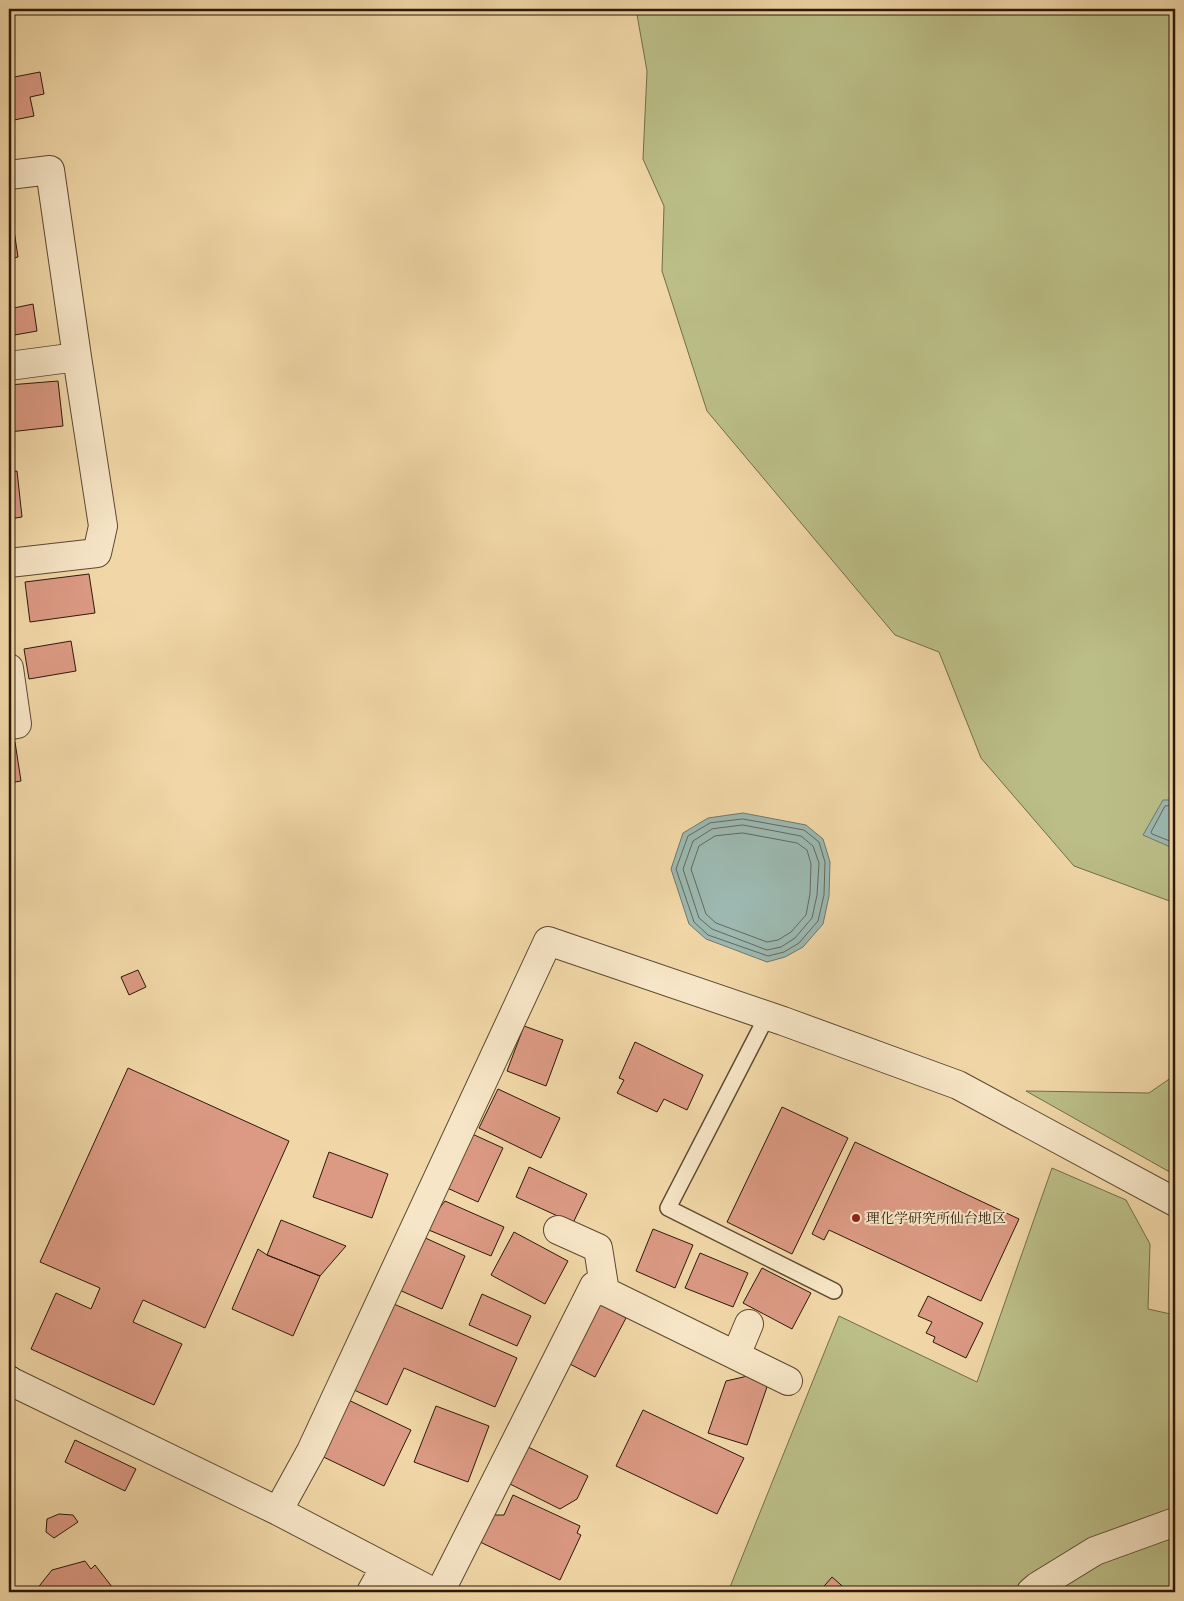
<svg xmlns="http://www.w3.org/2000/svg" width="1184" height="1601" font-family="Alegreya,'Noto Serif JP',serif">
<style>
.green{fill:#bbbe87;stroke:#746c48}
.water{fill:#9cb8b0;stroke:#6f786e}
.lines{fill:none;stroke-linecap:round;stroke-linejoin:round}
.shore{stroke:#64685d;stroke-width:1}
.building{fill:#dc9a84;stroke:#2c190a}
.lane-casing{stroke:#5d4831;stroke-width:18}
.street-casing{stroke:#5d4831;stroke-width:30}
.secondary-casing{stroke:#2c190a;stroke-width:30}
.lane{stroke:#f6e5c6;stroke-width:15}
.street{stroke:#f6e5c6;stroke-width:28}
.secondary{stroke:#f6e5c6;stroke-width:28}
.poi-dot{fill:#8f2418;stroke:#f6e5c6;stroke-width:2}
.labels{text-anchor:middle;stroke-width:4;stroke-linejoin:round;paint-order:stroke}
.poi-label{font-size:14px;fill:#2c190a;stroke:#f6e5c6;text-anchor:start}
</style>
<rect width="100%" height="100%" fill="#f1d7a7"/>
<filter id="stains"><feTurbulence type="fractalNoise" baseFrequency=".004" numOctaves="4"/><feColorMatrix values="0 0 0 0 .2 0 0 0 0 .09 0 0 0 0 .02 0 0 0 .5 -.17"/></filter>
<radialGradient id="worn" r=".72"><stop offset=".6" stop-color="#630" stop-opacity="0"/><stop offset="1" stop-color="#630" stop-opacity=".3"/></radialGradient>
<!-- green -->
<path class="green" d="M636,9H1175V903L1074,866L981,758L939,652L895,635L707,411L662,271L664,206L643,159L647,71Z
M1175,1075V1175L1026,1091L1149,1093Z
M1052,1168L1126,1200L1150,1244L1148,1309L1175,1315V1592H728L839,1316L977,1382Z"/>
<!-- water -->
<path class="water" d="M1163,800H1175V849L1143,835Z
M743,813L806,825L823,839L830,862L829,896L823,924L803,947L785,957L767,962L706,939L689,924L671,869L683,833L708,818Z"/>
<g class="lines">
<!-- shore -->
<path class="shore" d="M1175,805L1165,806L1151,832L1152,834L1175,843
M743,819L804,830L819,842L825,862L824,895L818,921L799,943L784,952L768,956L708,935L694,922L676,869L688,836L710,823Z
M743,825L801,836L813,846L819,863L817,895L812,918L795,938L781,947L767,950L712,929L699,918L683,869L693,841L712,829Z
M743,833L797,843L807,850L811,864L810,894L806,915L791,932L778,940L767,942L716,923L706,914L691,869L699,846L715,836Z"/>
</g>
<!-- building -->
<path class="building" d="M40,72L44,94L30,97L34,116L9,121V78Z
M9,217H12L18,257L9,259Z
M33,304L37,331L9,336V309Z
M58,381L63,426L9,432V385Z
M17,471L22,517L9,519V472Z
M89,574L95,613L30,622L25,582Z
M71,641L76,671L29,679L24,649Z
M15,742L21,781L9,783V743Z
M138,970L146,987L129,995L121,977Z
M524,1026L563,1040L546,1086L507,1071Z
M635,1042L703,1075L687,1110L664,1099L657,1112L617,1093L624,1080L619,1078Z
M128,1068L289,1141L205,1328L143,1300L133,1322L182,1344L154,1405L31,1349L56,1293L91,1309L100,1288L40,1262Z
M498,1089L560,1118L541,1158L479,1128Z
M782,1107L848,1138L792,1254L727,1222Z
M470,1133L503,1148L478,1202L445,1187Z
M855,1142L1019,1219L981,1301L829,1230L824,1240L812,1234Z
M329,1152L388,1174L372,1218L313,1197Z
M529,1167L587,1194L573,1223L516,1197Z
M445,1201L504,1227L491,1256L424,1228Z
M281,1220L346,1246L320,1276L267,1255Z
M653,1229L693,1245L675,1288L636,1271Z
M514,1232L568,1261L545,1304L491,1275Z
M421,1236L465,1256L442,1309L397,1289Z
M258,1249L267,1255L320,1276L293,1336L232,1309Z
M700,1253L748,1273L733,1307L685,1288Z
M9,1268L14,1271L9,1279Z
M762,1268L811,1293L792,1329L743,1303Z
M482,1294L531,1316L517,1346L469,1325Z
M928,1296L983,1323L966,1358L933,1342L935,1337L926,1333L932,1322L918,1316Z
M387,1301L517,1358L495,1407L404,1368L387,1405L354,1390Z
M598,1303L626,1318L595,1377L566,1362Z
M752,1375L767,1387L747,1445L708,1433L726,1381Z
M338,1395L411,1430L384,1486L311,1451Z
M436,1406L489,1426L468,1482L414,1462Z
M643,1410L744,1458L717,1514L616,1466Z
M75,1440L136,1469L125,1491L65,1462Z
M526,1446L588,1476L577,1499L560,1509L508,1483Z
M513,1495L580,1526L577,1533L581,1535L560,1580L480,1542L493,1515H504Z
M59,1514L73,1515L78,1522L54,1538L46,1532L47,1519Z
M85,1561L91,1569L95,1565L116,1592H37L36,1590L52,1570Z
M832,1577L849,1592H819Z"/>
<g class="lines">
<!-- lane casing -->
<g class="lane-casing">
<path id="lane" d="M767,1016L668,1208L834,1291"/>
</g>
<!-- street casing -->
<g class="street-casing">
<path id="street" d="M9,175L50,170L77,357L103,526L97,553L9,563
M9,366L77,357
M9,668L17,724L9,725
M558,1230L598,1248L605,1292
M736,1355L749,1324
M10,1381L278,1511L433,1592
M278,1511L311,1451L548,941L783,1021L958,1085L1175,1202
M371,1592L385,1567
M440,1592L594,1286L788,1381
M1031,1592L1038,1586L1095,1551L1175,1522"/>
</g>
<!-- secondary casing -->
<g class="secondary-casing">
<path id="secondary" d="M9,1380L10,1381"/>
</g>
<!-- lane -->
<use href="#lane" class="lane"/>
<!-- street -->
<use href="#street" class="street"/>
<!-- secondary -->
<use href="#secondary" class="secondary"/>
</g>
<!-- markers -->
<circle class="poi-dot" cx="856" cy="1218" r="5"/>
<g class="labels">
<!-- poi labels -->
<g class="poi-label">
<text x="866" y="1223">理化学研究所仙台地区</text>
</g>
</g>
<!-- margin -->
<rect width="1184" height="1601" fill="none" stroke="#f1d7a7" stroke-width="30"/>
<rect x="10" y="10" width="1164" height="1581" fill="none" stroke="#2c190a" stroke-width="2.5"/>
<rect x="15" y="15" width="1154" height="1571" fill="none" stroke="#2c190a"/>
<rect width="100%" height="100%" filter="url(#stains)"/>
<rect width="100%" height="100%" fill="url(#worn)"/>
</svg>
